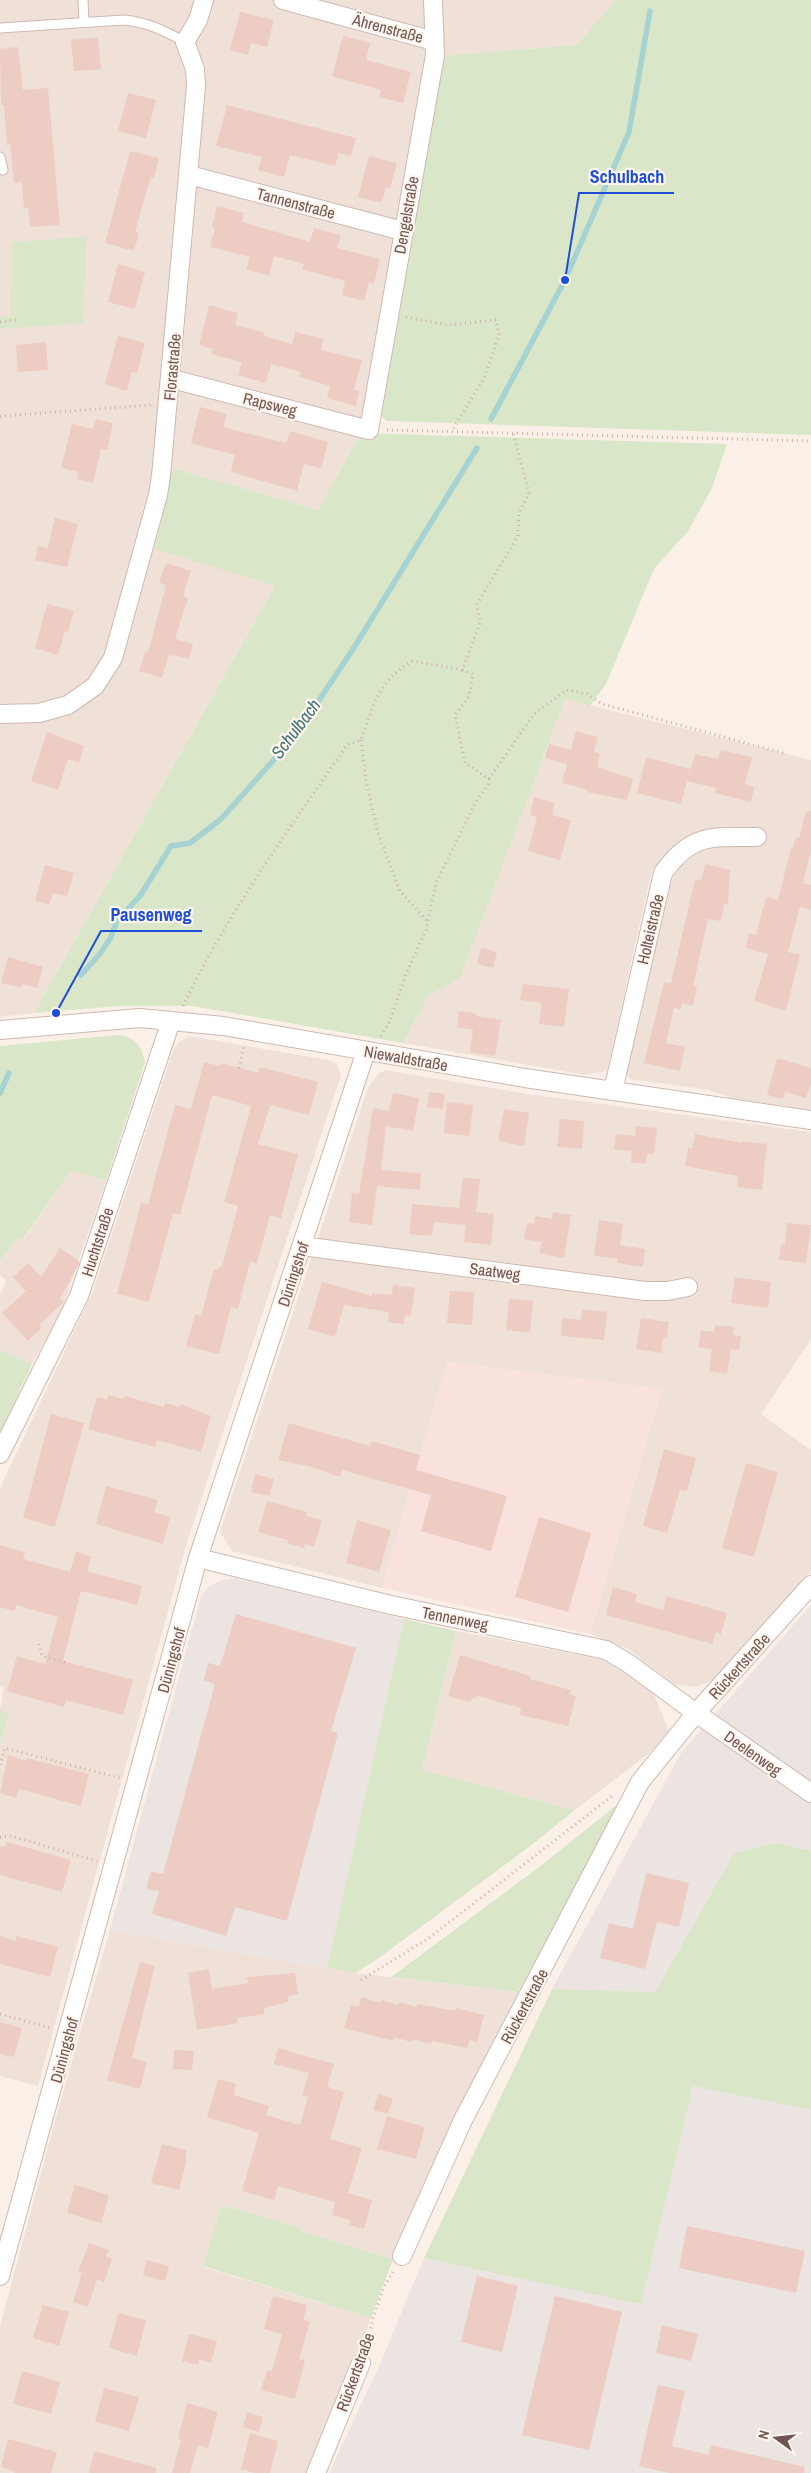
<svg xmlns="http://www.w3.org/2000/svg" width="811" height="2473" font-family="'Archivo Narrow',sans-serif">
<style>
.residential{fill:#f0e1d8}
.commercial{fill:#f9e1de}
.industrial{fill:#ebe4e1}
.green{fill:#d9e6c8}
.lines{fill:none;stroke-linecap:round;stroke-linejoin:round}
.stream{stroke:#a6d2d1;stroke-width:5.5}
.building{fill:#ecccc3}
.service-casing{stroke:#cdb9b2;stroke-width:11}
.minor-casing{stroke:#cdb9b2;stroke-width:20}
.path{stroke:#d1afa6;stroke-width:3;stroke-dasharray:1 4;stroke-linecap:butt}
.service{stroke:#fff;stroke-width:9}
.minor{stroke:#fff;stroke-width:18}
.labels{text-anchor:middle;stroke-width:4.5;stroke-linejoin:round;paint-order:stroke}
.street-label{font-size:16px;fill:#71554f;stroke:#fdf5ee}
.water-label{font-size:18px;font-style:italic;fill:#457473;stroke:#fdf5ee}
.leader{fill:none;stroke:#1d4ed8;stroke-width:2}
.callout-dot{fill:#1d4ed8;stroke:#fdf5ee;stroke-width:2}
.callout-label{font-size:18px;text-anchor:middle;font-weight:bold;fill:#1d4ed8;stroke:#fdf5ee;stroke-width:4.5;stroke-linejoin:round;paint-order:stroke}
</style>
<rect width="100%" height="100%" fill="#faf0e8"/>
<!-- residential -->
<path class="residential" d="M0,0H616L576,45L439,56L361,433L318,510L174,468L156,549L275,586L34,1013L0,1017Z
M565,699L811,760V1110L730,1098L709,1090L630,1079L626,1072L649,966L674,874L652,869L607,1071L585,1075L403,1043L428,996L460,978Z
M188,1036L329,1060L337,1064L341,1075L187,1542L38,2086L0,2076V1744L9,1713L0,1710L4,1688L0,1686V1488L93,1291L173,1051L178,1043Z
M385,1070L528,1094L811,1132V1339L761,1414L811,1450V1571L718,1679L695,1687L674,1684L628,1649L590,1634L662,1389L447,1362L382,1588L232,1551L220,1532L368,1088L378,1074Z
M71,1171L106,1181L61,1312L32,1364L0,1350V1295L6,1281L0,1275V1261L18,1237L23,1240Z
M456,1631L604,1660L653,1692L669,1731L653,1750L575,1810L422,1770Z
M110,1930L355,1973L518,1992L393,2259L306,2233L295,2226L221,2205L203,2267L371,2318L310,2473H0V2326L61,2099Z"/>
<!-- commercial -->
<path class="commercial" d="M447,1362L662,1389L590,1634L382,1588Z"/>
<!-- industrial -->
<path class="industrial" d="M235,1578L404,1619L327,1968L110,1930L201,1596L209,1586L219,1581Z
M811,1605V1851L775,1843L734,1853L655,1992L552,1989L681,1753Z
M693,2086L811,2110V2473H329L380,2364L424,2258L641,2303Z"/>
<!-- green -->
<path class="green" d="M616,0H811V435L386,421L377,410L439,56L576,45Z
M86,237L83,323L0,329V317L11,316L12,242Z
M361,433L727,444L712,488L688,531L654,569L606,684L590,706L565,699L460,978L428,996L403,1043L193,1006H120L34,1013L275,586L155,549L173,468L318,510Z
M118,1035C135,1037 142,1046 145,1062L106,1181L71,1171L22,1240L18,1238L0,1261V1046Z
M0,1350L32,1364L0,1433Z
M404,1619L456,1631L422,1770L575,1810L529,1847L376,1960L355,1973L327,1968Z
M0,1710L9,1713L0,1744Z
M624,1799L518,1992L391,1977L542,1865Z
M775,1843L811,1851V2110L693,2086L641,2304L424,2258L552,1989L655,1992L734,1853Z
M221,2205L295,2226L306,2233L393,2259L371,2318L203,2266Z"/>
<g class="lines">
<!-- stream -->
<path class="stream" d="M491,419L565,280L629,132L650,11
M81,975L99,955L110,939L117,921L140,896L171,846L190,843L221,819L296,735L355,646L477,448
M0,1093L9,1073"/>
</g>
<!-- building -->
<path class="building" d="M240,12L274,20L267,47L251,43L248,55L230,50Z
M343,36L370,43L366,60L411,72L403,103L379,97L381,90L332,76Z
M98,37L101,69L74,71L71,40Z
M18,47L23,90L48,88L60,225L30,227L28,207L24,208L22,182L14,183L10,144H7L4,105H1L0,49Z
M128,93L156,100L146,138L118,131Z
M227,105L356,138L351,156L339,153L335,166L290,155L284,177L258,170L262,157L216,146Z
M130,151L159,158L154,178L151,177L145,196L135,232L139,233L134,251L105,243Z
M369,156L397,163L390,188L386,187L382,203L358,197Z
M217,206L244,213L242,222L310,242L314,228L341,235L337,248L380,259L374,284L369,282L364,301L342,295L345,281L302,269L304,264L274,256L269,276L246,269L250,257L210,247L215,228L212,227Z
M118,264L145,272L135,309L108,302Z
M209,305L238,313L235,325L265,333L264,336L292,344L295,332L324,339L321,350L362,360L354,390L359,391L356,406L327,398L330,386L300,377L301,372L271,364L266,383L238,375L242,362L211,354L213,349L199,345Z
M118,336L145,343L137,373L132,372L127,391L105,384Z
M46,342L48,370L18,372L16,345Z
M200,407L227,414L223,427L286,443L290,431L328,442L321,468L304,464L297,491L231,472L235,455L191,443Z
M96,419L113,423L107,450L101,449L93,483L77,479L78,472L61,468L72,424L93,429Z
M55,518L78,524L67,567L35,560L38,546L48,548Z
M166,563L191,571L183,596L188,598L175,639L193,644L189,659L169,654L162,678L139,671L145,652L148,653L166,585L159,583Z
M47,604L74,611L68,632L65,631L58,655L35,648Z
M576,731L598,737L594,751L600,754L597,767L633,779L627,800L587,792L588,790L562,783L567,764L545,758L549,744L571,750Z
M47,732L84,746L79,763L68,759L58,790L31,781Z
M721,750L752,757L745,784L754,787L751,802L715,793L716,788L687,781L695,754L718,759Z
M646,757L690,769L681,804L637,793Z
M534,797L555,803L552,815L571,820L560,860L528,851L537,817L530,815Z
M806,811H811V850L803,883L811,885V910L800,907L788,952L800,955L786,1011L754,1001L768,954L746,948L749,933L756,935L766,897L778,900L791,848H793L796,837L799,838Z
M705,864L730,870L728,905L724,904L721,921L708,919L693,986L697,987L693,1006L682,1003L681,1009L674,1008L666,1043L685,1047L680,1071L644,1063L664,982L671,983L695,879L701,881Z
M45,865L74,873L67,896L53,893L49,905L35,901Z
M481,948L497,952L493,968L477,964Z
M8,957L43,967L37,988L22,984L21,988L1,983Z
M523,984L569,989L564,1027L539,1024L542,1003L520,1000Z
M459,1011L476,1013L473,1030L457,1027Z
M475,1016L501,1020L495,1056L470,1052Z
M777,1058L811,1068V1083L806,1098L785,1092L783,1099L767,1095Z
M204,1062L219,1066L220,1063L258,1073L260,1067L318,1082L309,1115L270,1105L258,1144L298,1154L281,1218L270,1215L257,1263L250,1261L238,1309L231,1307L219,1354L186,1346L195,1314L201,1316L214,1269L218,1270L219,1266L222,1267L238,1206L224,1202L251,1106L212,1095L180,1215L173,1213L149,1302L117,1294L141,1203L148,1204L175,1105L191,1109Z
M429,1092L445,1094L443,1109L427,1107Z
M393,1093L419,1098L413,1131L386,1126L381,1170L421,1173L420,1190L377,1186L372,1225L349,1222L352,1193L359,1194L373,1108L389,1111Z
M447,1102L473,1105L469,1136L444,1133Z
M504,1109L529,1113L524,1146L498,1141Z
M560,1119L584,1121L582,1149L557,1147Z
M636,1126L657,1128L654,1154H647L646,1164L631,1162L632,1151L614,1149L616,1134L635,1136Z
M695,1134L742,1143V1141L767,1144L762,1190L737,1187L738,1176L685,1166L688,1148L692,1149Z
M463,1178L480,1179L476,1212L494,1214L491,1245L464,1242L466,1225L434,1222L432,1236L409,1234L412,1204L459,1208Z
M553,1212L571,1215L564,1258L539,1253L542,1242L524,1239L527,1223L534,1224L535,1216L552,1219Z
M599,1220L623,1224L620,1245L645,1249L643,1267L617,1263L618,1259L594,1256Z
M787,1223L811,1225L806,1263L779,1260L781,1244L785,1245Z
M60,1248L79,1261V1264L60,1298L64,1302L40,1324L42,1328L28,1341L2,1313L26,1291L13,1277L28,1263L41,1277Z
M735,1277L771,1282L768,1308L731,1303Z
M322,1282L372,1296V1293L392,1295L393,1285L415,1288L411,1316L405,1315L404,1324L388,1322L389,1312L344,1305L335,1337L308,1329Z
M450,1291L474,1292L472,1325L447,1323Z
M509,1299L533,1301L530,1333L506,1330Z
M582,1309L607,1312L604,1340L561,1336L562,1318L581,1320Z
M641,1318L669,1322L667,1338H663L661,1353L636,1349Z
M715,1325L734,1327L733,1335L741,1336L739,1350L731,1349L727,1374L709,1371L712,1349L698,1347L701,1330L714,1332Z
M108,1395L124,1399L125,1396L164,1407L165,1403L180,1407L181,1404L211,1416L201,1452L157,1440L155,1447L88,1429L97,1397L107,1400Z
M51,1414L84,1423L55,1527L23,1518Z
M289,1423L370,1446L372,1441L420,1455L416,1470L507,1496L491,1551L421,1531L431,1495L342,1470L340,1477L309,1466L278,1460Z
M664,1449L696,1458L687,1491L680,1490L667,1533L643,1526Z
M746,1463L778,1472L754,1557L722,1548Z
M255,1474L274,1479L269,1496L251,1492Z
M106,1486L158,1500L154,1512L170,1517L163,1544L96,1524Z
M267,1501L307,1512L306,1516L322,1520L314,1547L305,1544L304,1548L287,1543L288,1540L258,1532Z
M539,1517L591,1533L568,1612L515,1597Z
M357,1520L391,1530L379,1572L346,1563Z
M0,1545L25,1552L23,1559L70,1572L76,1551L91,1557L87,1571L142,1586L137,1605L81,1591L63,1661L133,1680L123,1715L66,1700L64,1707L7,1691L17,1656L45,1664L58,1617L16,1605L15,1611L0,1607Z
M613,1587L637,1594L635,1602L663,1610L667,1596L727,1613L721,1634L716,1632L713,1644L606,1615Z
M236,1614L356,1648L331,1731L338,1733L287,1921L235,1907L226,1936L152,1914L159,1891L146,1889L151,1871L163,1874L215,1684L204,1680L208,1663L220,1666Z
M460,1655L531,1676L530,1679L571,1690L569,1694L576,1696L568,1726L520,1715L521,1708L478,1696L468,1702L448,1696Z
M8,1755L26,1761L27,1758L89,1774L81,1806L19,1789L16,1798L0,1793Z
M7,1842L71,1860L62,1892L0,1875V1846L5,1847Z
M646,1873L689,1883L679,1927L657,1922L645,1969L600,1958L609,1923L633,1929Z
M0,1936L15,1941L17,1936L58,1947L50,1977L0,1964Z
M140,1962L155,1966L132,2058L147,2062L140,2089L107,2080Z
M209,1969L212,1989L248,1983L247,1977L295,1973L298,1994L288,1996V2002L264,2008V2014L237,2018L238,2023L197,2030L188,1973Z
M361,1997L381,2003L382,2000L398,2005L399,2002L417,2007L418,2004L455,2011L456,2008L484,2015L477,2042L470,2040L467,2048L432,2041L431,2044L412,2039L411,2042L394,2037L393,2041L344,2028L351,2005L359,2007Z
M0,2022L22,2028L14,2057L0,2054Z
M278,2048L334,2064L327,2087L344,2092L330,2139L362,2148L348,2193L372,2200L364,2229L349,2225L350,2220L332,2215L335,2202L278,2186L274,2200L242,2191L259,2133L207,2117L218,2079L236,2084L234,2095L269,2106L266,2115L300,2125L308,2097L302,2095L309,2073L274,2064Z
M174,2050L194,2051L192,2070L173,2069Z
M378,2094L393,2098L388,2114L373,2110Z
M387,2116L425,2127L416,2159L377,2149Z
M162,2144L186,2150V2163L179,2190L151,2183Z
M75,2185L109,2195L101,2223L67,2213Z
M687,2226L805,2251L796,2293L679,2268Z
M89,2243L109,2250L106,2256L112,2259L104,2282L97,2279L88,2307L73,2302L82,2273L78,2272Z
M147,2260L169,2266L165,2281L143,2275Z
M477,2276L518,2286L502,2352L461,2342Z
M273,2296L307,2305L303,2320L310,2321L299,2359L305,2360L295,2399L261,2390L267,2370L272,2371L282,2334L264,2329Z
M555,2296L622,2312L589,2450L522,2435Z
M43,2305L69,2312L59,2346L33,2338Z
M118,2313L146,2320L137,2356L109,2348Z
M662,2325L698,2334L691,2361L656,2353Z
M189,2334L217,2341L211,2363L199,2359L198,2365L182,2361Z
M22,2371L60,2382L51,2414L13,2404Z
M658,2385L685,2391L672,2446L709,2455L711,2445L805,2467L804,2473H669L639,2466Z
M104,2388L139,2397L129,2431L95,2422Z
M187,2403L218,2412L208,2448L198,2445L190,2473H172L181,2440L178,2439Z
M247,2412L263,2417L259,2432L243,2427Z
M250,2433L278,2441L270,2473H255L241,2469Z
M8,2439L57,2452L51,2473H14L15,2471L1,2467Z
M94,2451L156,2468V2473H89Z"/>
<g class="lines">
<!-- service casing -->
<g class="service-casing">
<path id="service" d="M83,0L84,21
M0,28L124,20C147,22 165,31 185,42
M0,157L3,170"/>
</g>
<!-- minor casing -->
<g class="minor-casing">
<path id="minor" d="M283,0L434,41
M189,175L403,231
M172,379L369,430L435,55L433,0
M0,714L39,713L68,705L95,686L113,658L158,495L161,476L196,86L195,69L185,42L198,20L204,0
M0,1030L140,1018L223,1026L525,1078L811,1120
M613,1091L663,873C691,833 712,837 757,837
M302,1246L645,1291H667L688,1287
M0,1454L79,1296L171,1021
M198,1558L391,1605L606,1650L628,1663L696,1713L811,1793
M402,2256L463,2120L640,1782L696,1713L811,1585
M0,2276L198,1558L366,1051
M316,2473L361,2363"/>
</g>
<!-- path -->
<path class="path" d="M406,317L447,325L496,320L499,336L484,378L452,431
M0,322L18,320
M0,416L151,405
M387,430L811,441
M361,740L366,782L379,836L400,891L428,922
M489,779L534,714L566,690L587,694L602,704L787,754
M183,1006C227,914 289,829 347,745L361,740C374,703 377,683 412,661L462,670L480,623L477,604L518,536L519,513L529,493L513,432
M381,1036L390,1021L406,974L426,930L436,883L475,803L488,785L489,779L465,763L455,715L469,696L473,674L462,670
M239,1068L244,1046
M39,1644L42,1656L67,1663
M0,1765L5,1748L120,1778
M0,1837L11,1836L97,1861
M361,1980L429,1938L612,1796
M0,2014L50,2028
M367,2348L373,2317L384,2287L394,2270"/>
<!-- service -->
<use href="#service" class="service"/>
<!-- minor -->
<use href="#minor" class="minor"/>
</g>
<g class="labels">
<!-- street labels -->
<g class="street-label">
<text transform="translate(388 28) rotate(15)" y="6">Ährenstraße</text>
<text transform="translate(296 203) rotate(15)" y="6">Tannenstraße</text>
<text transform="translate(406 215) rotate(-80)" y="6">Dengelstraße</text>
<text transform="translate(172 367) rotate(-85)" y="6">Florastraße</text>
<text transform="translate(270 404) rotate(14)" y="6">Rapsweg</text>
<text transform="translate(650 929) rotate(-77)" y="6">Holteistraße</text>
<text transform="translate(406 1058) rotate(10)" y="6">Niewaldstraße</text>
<text transform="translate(97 1242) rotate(-72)" y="6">Huchtstraße</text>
<text transform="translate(495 1271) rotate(7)" y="6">Saatweg</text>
<text transform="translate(293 1274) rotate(-72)" y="6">Düningshof</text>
<text transform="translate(455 1618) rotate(11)" y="6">Tennenweg</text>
<text transform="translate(171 1660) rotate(-75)" y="6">Düningshof</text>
<text transform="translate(739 1666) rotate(-48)" y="6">Rückertstraße</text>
<text transform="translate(753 1753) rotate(35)" y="6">Deelenweg</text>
<text transform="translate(524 2006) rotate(-62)" y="6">Rückertstraße</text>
<text transform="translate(64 2050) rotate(-75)" y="6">Düningshof</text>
<text transform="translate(355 2372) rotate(-70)" y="6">Rückertstraße</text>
</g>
<!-- water labels -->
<g class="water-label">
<text transform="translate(296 729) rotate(-53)" y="6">Schulbach</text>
</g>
</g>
<!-- callouts -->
<path class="leader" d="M565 280L579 193H674M56 1013L101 931H202"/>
<g class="callout-dot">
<circle cx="565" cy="280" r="5"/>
<circle cx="56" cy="1013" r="5"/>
</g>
<g class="callout-label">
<text x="627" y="183">Schulbach</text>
<text x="151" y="921">Pausenweg</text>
</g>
<!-- north arrow -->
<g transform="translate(776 2438) rotate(285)" stroke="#fdf5ee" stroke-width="4" paint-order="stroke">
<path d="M0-4L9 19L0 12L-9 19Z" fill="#71554f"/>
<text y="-8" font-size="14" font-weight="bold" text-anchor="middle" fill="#71554f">N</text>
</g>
</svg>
